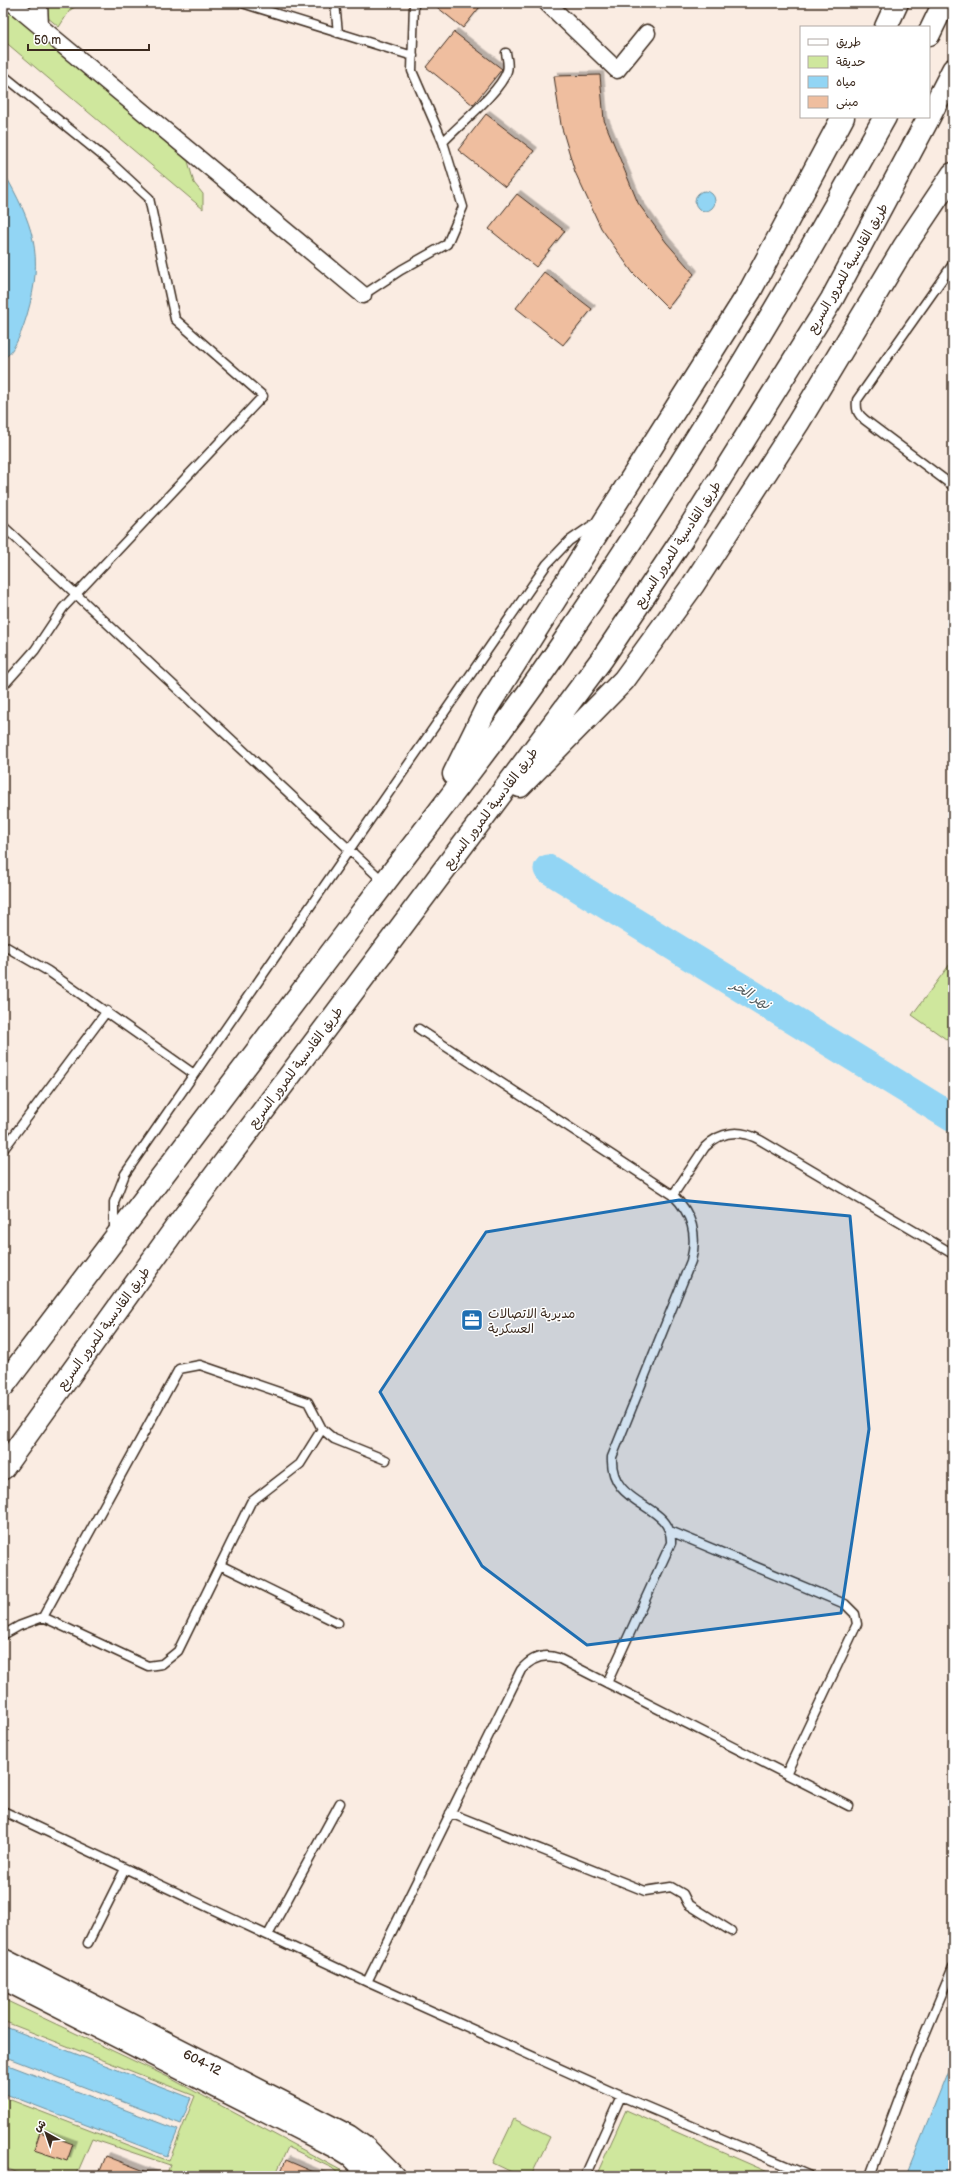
<svg xmlns="http://www.w3.org/2000/svg" width="956" height="2179" font-family="'Balsamiq Sans','Playpen Sans Arabic',sans-serif">
<style>
.green{fill:#cfe79d;stroke:#85885e}
.water{fill:#92d5f4;stroke:#6f919e}
.lines{fill:none;stroke-linecap:round;stroke-linejoin:round}
.river{stroke:#92d5f4;stroke-width:29}
.building{fill:#efbe9f;stroke:#3b2a1e;filter:url(#shadow)}
.service-casing{stroke:#3b2a1e;stroke-width:11}
.minor-casing{stroke:#3b2a1e;stroke-width:19}
.secondary-casing{stroke:#3b2a1e;stroke-width:25}
.motorway-casing{stroke:#3b2a1e;stroke-width:25}
.service{stroke:#fff;stroke-width:8}
.minor{stroke:#fff;stroke-width:16}
.secondary{stroke:#fff;stroke-width:22}
.motorway{stroke:#fff;stroke-width:22}
.marked{fill:#1f6fb2;fill-opacity:0.2;stroke:#1f6fb2;stroke-width:3;stroke-linejoin:round}
.labels{text-anchor:middle;stroke-width:3;stroke-linejoin:round;paint-order:stroke}
.street-label{font-size:13px;fill:#3b2a1e;stroke:#fff}
.poi-label{font-size:13px;fill:#3b2a1e;stroke:#fff;text-anchor:start}
.water-label{font-size:14px;font-style:italic;fill:#555d5e;stroke:#fff}
</style>
<defs>
<filter id="shadow"><feDropShadow dx="3.5" dy="-3.5" stdDeviation="0" flood-color="#0004"/></filter>
</defs>
<rect width="100%" height="100%" fill="#faece2"/>
<filter id="ink" filterUnits="userSpaceOnUse"><feTurbulence type="fractalNoise" baseFrequency=".025" numOctaves="2"/><feDisplacementMap in="SourceGraphic" scale="8" xChannelSelector="R" yChannelSelector="G"/><feConvolveMatrix kernelMatrix="1 2 1 2 8 2 1 2 1" color-interpolation-filters="sRGB"/></filter>
<g filter="url(#ink)">
<!-- green -->
<path class="green" d="M30,3H81L70,10L59,27Z
M3,5L188,161L194,183L203,194V209L3,40Z
M953,960V1044L912,1015Z
M3,1999L168,2077L344,2172L348,2176H341L332,2168L288,2147L275,2176H166L170,2165L92,2139L76,2176H26L3,2167V2097L169,2161L195,2096L3,2021Z
M626,2110L768,2172L766,2176H596Z
M514,2119L550,2137L531,2176H520L493,2163Z"/>
<!-- water -->
<path class="water" d="M3,171C33,224 45,254 27,315C22,331 16,349 3,360Z
M695 201a10 10 0 1 1 20 0a10 10 0 1 1-20 0Z
M3,2026L191,2098L181,2124L3,2056Z
M953,2059V2176H906Z
M3,2063L178,2130L167,2156L3,2093Z"/>
<g class="lines">
<!-- river -->
<path class="river" d="M548,869L953,1118"/>
</g>
<!-- building -->
<path class="building" d="M432,3H483L463,28Z
M454,32L502,69L473,105L426,67Z
M600,75L604,120L638,203L666,242L694,274L668,308L633,273L601,228L575,172L561,125L554,76Z
M486,114L534,151L505,187L458,150Z
M517,194L565,231L536,267L489,229Z
M544,272L592,309L563,345L516,308Z
M40,2132L73,2144L67,2161L34,2150Z
M106,2156L155,2175V2176H98Z
M286,2160L323,2176H279Z"/>
<g class="lines">
<!-- service casing -->
<g class="service-casing">
<path id="service" d="M242,3L413,56
M335,3L338,33
M3,75L109,161L149,198L175,319L263,396L63,608L35,650L3,686
M443,142C459,125 500,92 507,71C509,65 507,59 506,53
M953,264L857,400C856,409 857,414 865,420L953,486
M363,295L401,270L447,244L463,207L443,142L412,71L414,3
M3,526L384,882
M3,945L48,971L194,1074
M419,1029L673,1195C692,1214 698,1234 691,1261L612,1457C609,1508 673,1502 671,1543L607,1683
M3,1150L107,1011
M673,1195L705,1147C721,1131 740,1129 760,1140L953,1254
M114,1233V1202L125,1174L547,564L569,541L598,521
M670,1531L845,1604L855,1614L857,1624L786,1774
M220,1565L338,1623
M43,1617L148,1666L162,1664L178,1651L251,1502L300,1464L322,1429
M3,1635L19,1626L43,1617L179,1369L200,1365L308,1402L322,1429L334,1439L386,1460
M3,1811L367,1982L621,2096L810,2176
M450,1813L645,1891L671,1887L683,1894L688,1904L731,1931
M268,1935L340,1803
M88,1943L125,1869
M367,1982L521,1670C531,1658 543,1653 558,1658L849,1806
M585,2176L621,2096
M870,2176L904,2085L953,1967"/>
</g>
<!-- minor casing -->
<g class="minor-casing">
<path id="minor" d="M12,3L363,295
M39,3L40,26
M547,3L617,70L647,33"/>
</g>
<!-- secondary casing -->
<g class="secondary-casing">
<g id="secondary">
<path id="s1" d="M3,1960L348,2136L366,2149L393,2176"/>
<path d="M3,1978L338,2148L351,2156L372,2176"/>
</g>
</g>
<!-- motorway casing -->
<g class="motorway-casing">
<path id="motorway" d="M886,27L897,3
M929,34L944,3
M929,117L953,70
M454,774L486,709L750,291L843,117
M520,786L624,680L693,585L798,423L904,247L953,174
M3,1386C122,1229 241,1072 360,915C430,822 504,731 569,634C683,467 787,294 885,117
M3,1468L180,1222L602,659L681,541L832,299L929,117"/>
</g>
<!-- service -->
<use href="#service" class="service"/>
<!-- minor -->
<use href="#minor" class="minor"/>
<!-- secondary -->
<use href="#secondary" class="secondary"/>
<!-- motorway -->
<use href="#motorway" class="motorway"/>
</g>
</g>
<!-- marked area -->
<path class="marked" d="M679,1200L850,1216L869,1429L841,1613L587,1645L482,1566L380,1392L486,1232Z"/>
<!-- icons -->
<defs>
<g id="office-square" transform="scale(1.15)"><rect x="-9" y="-9" width="18" height="18" rx="4" fill="#1f6fb2" stroke="#fff"/><path d="M-6-3h4V-5.5h4V-3h4V5H-6ZM-1-4.5V-3h2v-1.5ZM-6 0V1H6V0Z" fill="#fff"/></g>
</defs>
<g fill-rule="evenodd">
<use href="#office-square" x="472" y="1320"/>
</g>
<g class="labels">
<!-- street labels -->
<g class="street-label">
<text transform="translate(847 268) rotate(-60)" y="5">طريق القادسية للمرور السريع</text>
<text transform="translate(677 544) rotate(-57)" y="5">طريق القادسية للمرور السريع</text>
<text transform="translate(490 808) rotate(-53)" y="5">طريق القادسية للمرور السريع</text>
<text transform="translate(295 1067) rotate(-53)" y="5">طريق القادسية للمرور السريع</text>
<text transform="translate(103 1328) rotate(-54)" y="5">طريق القادسية للمرور السريع</text>
<text dy="5" stroke="none"><textPath href="#s1" startOffset="224">604-12</textPath></text>
</g>
<!-- poi labels -->
<g class="poi-label">
<text x="488" y="1318">مديرية الاتصالات<tspan x="488" dy="15">العسكرية</tspan></text>
</g>
<!-- water labels -->
<g class="water-label">
<text transform="translate(751 994) rotate(32)" y="5">نهر الخر</text>
</g>
</g>
<!-- margin -->
<rect width="956" height="2179" fill="none" stroke="#fff" stroke-width="16"/>
<rect x="8" y="8" width="940" height="2163" fill="none" stroke="#3b2a1e" stroke-width="1.5" filter="url(#ink)"/>
<!-- legend -->
<rect x="800" y="26" width="130" height="92" fill="#ffffff" stroke="#b1aaa5"/>
<rect x="808" y="39" width="20" height="6" fill="#ffffff" stroke="#b1aaa5"/>
<text x="836" y="46" font-size="12" fill="#3b2a1e">طريق</text>
<rect x="808" y="56" width="20" height="12" fill="#cfe79d" stroke="#b1aaa5"/>
<text x="836" y="66" font-size="12" fill="#3b2a1e">حديقة</text>
<rect x="808" y="76" width="20" height="12" fill="#92d5f4" stroke="#b1aaa5"/>
<text x="836" y="86" font-size="12" fill="#3b2a1e">مياه</text>
<rect x="808" y="96" width="20" height="12" fill="#efbe9f" stroke="#b1aaa5"/>
<text x="836" y="106" font-size="12" fill="#3b2a1e">مبنى</text>
<!-- north arrow -->
<g transform="translate(46 2133) rotate(320)" stroke="#ffffff" stroke-width="3" paint-order="stroke">
<path d="M0-3L7 15L0 10L-7 15Z" fill="#3b2a1e"/>
<text y="-6" font-size="11" font-weight="bold" text-anchor="middle" fill="#3b2a1e">ش</text>
</g>
<!-- scale -->
<path d="M28 44v6h121v-6" fill="none" stroke="#3b2a1e" stroke-width="2"/>
<text x="34" y="44" font-size="12" fill="#3b2a1e" stroke="#ffffff" stroke-width="3" paint-order="stroke">50 m</text>
</svg>
